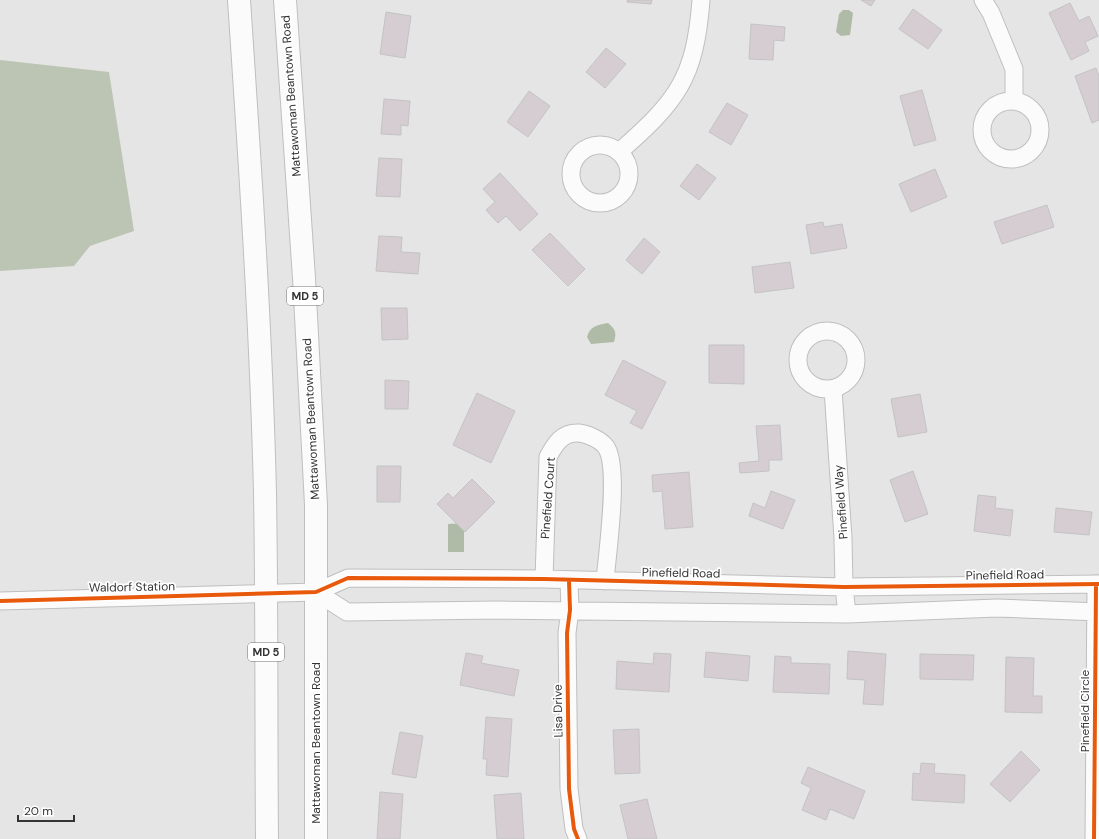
<svg xmlns="http://www.w3.org/2000/svg" width="1099" height="839" font-family="'DM Sans',sans-serif">
<style>
.forest{fill:#bcc5b4}
.water{fill:#afbba6}
.building{fill:#d5cdd1;stroke:#c4c3c4}
.lines{fill:none;stroke-linecap:round;stroke-linejoin:round}
.minor-casing{stroke:#c0bebf;stroke-width:19}
.trunk-casing{stroke:#c0bebf;stroke-width:24}
.minor{stroke:#fbfbfb;stroke-width:17}
.trunk{stroke:#fbfbfb;stroke-width:22}
.cycleway-casing{stroke:#fff;stroke-width:6}
.cycleway{stroke:#e8590c;stroke-width:4}
.labels{text-anchor:middle;stroke-width:3.5;stroke-linejoin:round;paint-order:stroke}
.shield{fill:#fff;stroke:#727071;stroke-width:1}
.shield-label{font-size:11px;font-weight:bold;fill:#353334}
.street-label{font-size:12px;fill:#353334;stroke:#fff}
</style>
<rect width="100%" height="100%" fill="#e6e5e6"/>
<!-- forest -->
<path class="forest" d="M0,60L109,72L134,231L90,246L74,266L0,271Z"/>
<!-- water -->
<path class="water" d="M843,10H849L853,13L850,35L841,36L836,32L839,14Z
M608,323C615,329 617,332 614,342L591,344L587,337C590,326 597,325 608,323Z
M464,523V552H448V524Z"/>
<!-- building -->
<path class="building" d="M627,0H652L651,4L627,2Z
M861,0H875L871,6Z
M1070,3L1079,21L1089,16L1098,36L1085,42L1089,51L1071,60L1049,13Z
M913,9L942,30L928,49L899,29Z
M386,12L411,16L405,58L380,54Z
M751,24L785,27L784,41L774,40L773,60L749,59Z
M606,48L626,64L605,88L586,72Z
M1096,68L1099,76V120L1092,123L1075,76Z
M922,90L936,140L914,146L900,96Z
M529,91L550,106L528,137L507,122Z
M384,99L410,101L408,126L401,125V135L381,134Z
M727,103L748,115L731,145L709,132Z
M379,158L402,159L400,197L376,196Z
M697,164L716,178L699,200L680,186Z
M935,169L947,197L911,212L899,184Z
M500,173L538,214L520,231L506,216L498,223L486,210L495,202L483,189Z
M1047,205L1054,227L1002,244L994,222Z
M823,222L824,227L842,224L847,248L811,254L806,225Z
M550,233L585,269L568,286L532,250Z
M379,236L402,237L401,252L420,253L418,274L376,271Z
M644,238L660,252L642,274L626,260Z
M790,262L794,288L755,293L752,267Z
M381,308H407L408,339L382,340Z
M709,345H744V384L709,383Z
M623,360L666,382L642,429L630,423L637,411L605,395Z
M385,380L409,381L408,409H385Z
M477,393L515,411L491,463L453,445Z
M920,394L927,432L898,437L891,399Z
M780,425L782,460H769V471L740,473L739,463L759,461L756,426Z
M377,466H401L400,502H377Z
M913,471L928,514L905,522L890,480Z
M689,472L693,527L665,529L662,491L653,492L652,475Z
M472,479L495,502L465,532L437,504L448,493L453,498Z
M771,491L795,500L783,529L749,516L753,503L765,508Z
M978,495L996,497L995,508L1013,510L1010,536L974,531Z
M1056,508L1092,512L1089,535L1054,532Z
M848,651L886,654L883,705L863,704L865,680L847,679Z
M706,652L750,656L748,681L704,677Z
M466,653L483,656L481,663L519,670L514,696L460,685Z
M654,653L671,654L669,692L616,689L617,661L653,664Z
M920,654L974,655L973,680L920,679Z
M775,656L791,657V663L830,664L829,694L773,692Z
M1006,657L1034,658L1033,696H1042V713L1005,712Z
M486,717L512,719L508,777L486,775L487,759H483Z
M639,729L640,773L615,774L613,730Z
M400,732L423,736L416,778L392,774Z
M1021,751L1040,770L1010,802L990,784Z
M921,763L935,764L934,773L965,775L964,803L912,800L913,773L920,774Z
M808,767L865,791L854,819L830,809L826,820L802,810L811,788L801,783Z
M380,792L403,794L400,839H377Z
M521,793L524,839H497L494,795Z
M647,799L657,839H628L620,805Z"/>
<g class="lines">
<!-- minor casing -->
<g class="minor-casing">
<path id="minor" d="M983,0L991,13L1014,69V101
M982 130a29 29 0 1 1 58 0a29 29 0 1 1-58 0Z
M571 174a29 29 0 1 1 58 0a29 29 0 1 1-58 0Z
M619,152C677,101 695,79 701,0
M798 360a29 29 0 1 1 58 0a29 29 0 1 1-58 0Z
M833,389L843,538L844,587L847,614
M544,579L548,457C555,444 562,432 579,433C588,434 601,440 606,447C620,467 607,555 605,581
M569,581L570,610L567,633L569,789L574,829L578,839
M316,592L347,612L497,610L847,614L997,608L1099,612
M0,601L316,592L348,578L544,579L844,587L1099,584
M1094,839L1096,584"/>
</g>
<!-- trunk casing -->
<g class="trunk-casing">
<path id="trunk" d="M239,0C250,164 261,328 265,493C267,608 266,724 267,839
M285,0L304,278L316,505V839"/>
</g>
<!-- minor -->
<use href="#minor" class="minor"/>
<!-- trunk -->
<use href="#trunk" class="trunk"/>
<!-- cycleway casing -->
<g class="cycleway-casing">
<path id="cycleway" d="M569,581L570,610L567,633L569,789L574,829L578,839
M0,601L316,592L348,578L544,579L844,587L1099,584
M1094,839L1096,584"/>
</g>
<!-- cycleway -->
<use href="#cycleway" class="cycleway"/>
</g>
<g class="labels">
<!-- shield labels -->
<g class="shield">
<rect x="287" y="287" width="36" height="18" rx="3"/>
<rect x="248" y="643" width="36" height="18" rx="3"/>
</g>
<g class="shield-label">
<text x="305" y="300">MD 5</text>
<text x="266" y="656">MD 5</text>
</g>
<!-- street labels -->
<g class="street-label">
<text transform="translate(291 96) rotate(-94)" y="4">Mattawoman Beantown Road</text>
<text transform="translate(311 419) rotate(-93)" y="4">Mattawoman Beantown Road</text>
<text transform="translate(548 498) rotate(-86)" y="4">Pinefield Court</text>
<text transform="translate(841 502) rotate(-94)" y="4">Pinefield Way</text>
<text transform="translate(681 573) rotate(1)" y="4">Pinefield Road</text>
<text transform="translate(1005 575) rotate(-1)" y="4">Pinefield Road</text>
<text transform="translate(132 587) rotate(-1)" y="4">Waldorf Station</text>
<text transform="translate(558 711) rotate(-91)" y="4">Lisa Drive</text>
<text transform="translate(1085 711) rotate(-90)" y="4">Pinefield Circle</text>
<text transform="translate(316 743) rotate(-90)" y="4">Mattawoman Beantown Road</text>
</g>
</g>
<!-- scale -->
<path d="M18 815v6h56v-6" fill="none" stroke="#353334" stroke-width="2"/>
<text x="24" y="815" font-size="12" fill="#353334" stroke="#ffffff" stroke-width="3" paint-order="stroke">20 m</text>
</svg>
